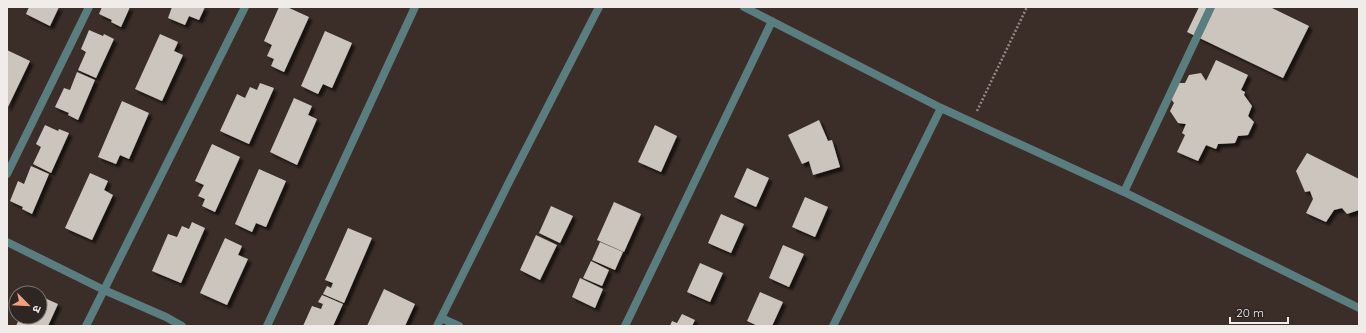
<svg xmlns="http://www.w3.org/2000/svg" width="1366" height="333" font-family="Quicksand,'Noto Sans Devanagari',sans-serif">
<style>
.built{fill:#3b2d27;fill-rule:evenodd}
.building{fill:#cbc5bd;filter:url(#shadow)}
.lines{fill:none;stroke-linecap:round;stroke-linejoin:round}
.path{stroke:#908a87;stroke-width:2.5;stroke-dasharray:2 2;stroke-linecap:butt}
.lane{stroke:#5a7d80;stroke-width:8}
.street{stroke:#5a7d80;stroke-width:8}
</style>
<defs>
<filter id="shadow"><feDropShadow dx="3.5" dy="3.5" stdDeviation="1" flood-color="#0009"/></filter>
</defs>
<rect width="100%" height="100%" fill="#2e2623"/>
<!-- built -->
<path class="built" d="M7,7H1359V326H7ZM16,293H40V317H16Z"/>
<!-- building -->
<path class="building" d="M29,7H59L50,26L26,14Z
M102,7H130L121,27L111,22L112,20L99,14Z
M172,7H205L199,20L189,16L185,25L168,18Z
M279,7H287L309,17L284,72L271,66L274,59L267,56L272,45L264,41Z
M1199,7H1270L1309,26L1283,78L1187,32Z
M89,30L103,36L104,34L114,39L96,78L78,70L86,52L81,49Z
M325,31L352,43L332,88L323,84L318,94L301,86Z
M160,34L178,42L174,51L183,55L162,101L135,89Z
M7,50L30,61L7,109Z
M1216,60L1248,75L1241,90L1245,92L1244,95L1252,106L1248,116L1254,122L1248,135L1238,136L1235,143L1218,144L1216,149L1206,145L1198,161L1177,152L1185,135L1182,133L1186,124L1178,123L1170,111L1174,103L1168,95L1174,83H1185L1189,75L1201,73L1206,81Z
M77,72L95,80L78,120L68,115L69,113L55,107L64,88L70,90Z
M260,83L274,88L249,144L220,131L237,94L245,98L250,87L257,90Z
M294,98L312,106L308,115L317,119L297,165L270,152Z
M122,101L149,113L129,159L120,155L116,164L98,157Z
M819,120L828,141L832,140L840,167L813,175L809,161L802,164L788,135Z
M45,125L58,131L59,129L69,133L51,173L33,164L41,147L36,144Z
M655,125L677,136L661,172L638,162Z
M212,144L240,157L215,212L202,206L205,199L198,196L204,185L195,181Z
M1307,153L1359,179V210L1347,214L1342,208L1334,210L1326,222L1306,213L1313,199L1310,191L1305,192L1296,171Z
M31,166L49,174L32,214L22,209L23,207L10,201L18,181L24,184Z
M747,168L769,178L756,207L734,197Z
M259,169L286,181L266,227L256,223L252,232L235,224Z
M90,173L108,181L104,190L113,195L92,240L65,228Z
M805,197L828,207L815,237L792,227Z
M614,202L641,214L624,252L597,240Z
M551,206L573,216L560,243L539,233Z
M721,214L744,224L731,253L708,243Z
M192,222L205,228L181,283L152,271L168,234L177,237L182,226L189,229Z
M348,228L372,238L344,303L323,294L327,286L331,288L333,283L325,280Z
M536,235L557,245L540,280L520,270Z
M225,238L242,246L238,255L248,259L227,305L200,293Z
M600,242L623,252L615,270L592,260Z
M783,245L804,254L789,287L769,278Z
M591,261L609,270L602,286L583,278Z
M700,263L723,273L710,302L687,292Z
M580,278L603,289L595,308L572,297Z
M384,289L415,304L405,326H367Z
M760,292L783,302L772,326H758L747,321Z
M322,295L343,304L333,326H303L312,306L321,309L323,304L318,302Z
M40,296L58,304L48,326H16L20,317H40Z
M682,314L695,320L692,326H670L672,321L677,323Z"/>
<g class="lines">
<!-- path -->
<path class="path" d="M977,111L1027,7"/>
<!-- lane -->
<path class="lane" d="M1124,192L1211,7"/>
<!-- street -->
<path class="street" d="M744,7L941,108L1124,192L1359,308
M7,174L89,7
M7,242L104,290L166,317L182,326
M441,318L459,326
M86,326L245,7
M267,326L415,7
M437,326L509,182L599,7
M625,326L772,21
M833,326L941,108"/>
</g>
<!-- border -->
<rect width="1366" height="333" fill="none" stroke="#f1ecea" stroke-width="16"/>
<!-- north arrow -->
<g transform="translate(28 305) rotate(114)"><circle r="19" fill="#2e2623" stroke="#7c7573"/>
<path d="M0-3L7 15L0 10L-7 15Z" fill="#f2a07f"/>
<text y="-6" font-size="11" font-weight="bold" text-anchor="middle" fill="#f1ecea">उ</text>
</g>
<!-- scale -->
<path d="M1230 317v6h58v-6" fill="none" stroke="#f1ecea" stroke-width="2"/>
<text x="1236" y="317" font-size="12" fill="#f1ecea" stroke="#2e2623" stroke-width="3" paint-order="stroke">20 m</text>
</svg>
